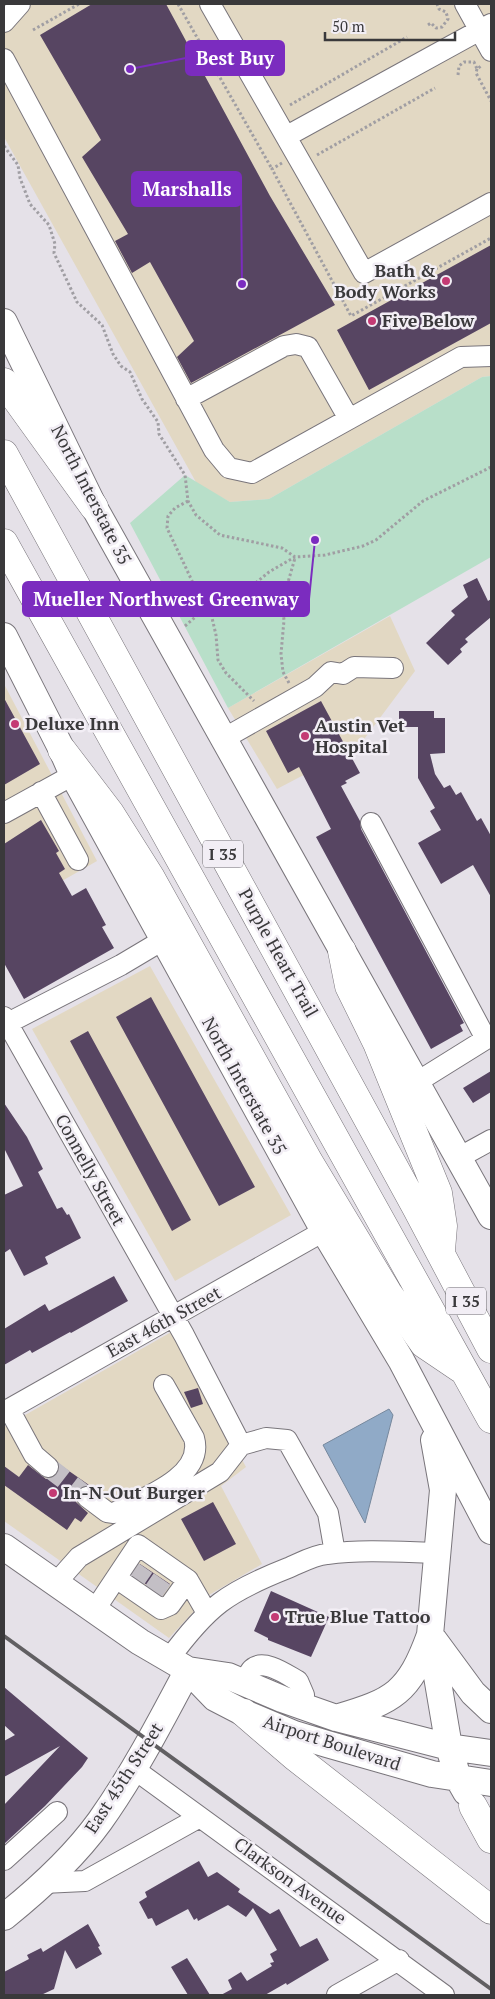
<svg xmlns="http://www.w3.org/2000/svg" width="495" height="1999" font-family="'PT Serif',serif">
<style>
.commercial{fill:#e2d8c3}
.green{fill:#b8dfc9}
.water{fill:#90aac7;stroke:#76889d}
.building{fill:#574562}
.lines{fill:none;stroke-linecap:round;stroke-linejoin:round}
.minor-tunnel{stroke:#c3bfc5;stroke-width:20;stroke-dasharray:20 10;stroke-linecap:butt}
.minor-casing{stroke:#79757b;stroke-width:22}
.major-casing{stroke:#79757b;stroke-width:28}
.highway-casing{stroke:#79757b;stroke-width:29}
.path{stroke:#a09ea3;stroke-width:3;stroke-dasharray:2.5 2.5;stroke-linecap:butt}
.minor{stroke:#fff;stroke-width:20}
.major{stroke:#fff;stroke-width:26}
.highway{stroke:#fff;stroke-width:28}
.rail{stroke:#615f62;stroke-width:4}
.poi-dot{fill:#c43a74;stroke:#f2eef5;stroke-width:2}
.labels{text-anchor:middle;stroke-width:5;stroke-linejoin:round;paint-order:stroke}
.shield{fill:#f2eef5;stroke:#716f73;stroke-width:1}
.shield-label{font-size:16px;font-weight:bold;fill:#3a393b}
.poi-label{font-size:18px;font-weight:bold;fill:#3a393b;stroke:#f2eef5;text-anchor:start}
.street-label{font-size:18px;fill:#3a393b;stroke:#f2eef5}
.leader{fill:none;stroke:#7b2cbf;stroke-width:2}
.callout-dot{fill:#7b2cbf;stroke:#f2eef5;stroke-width:2}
.callout{fill:#7b2cbf;stroke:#7b2cbf;stroke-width:2}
.callout-label{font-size:19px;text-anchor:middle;font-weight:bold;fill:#fff}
</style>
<rect width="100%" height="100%" fill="#e5e1e8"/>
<!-- commercial -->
<path class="commercial" d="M4,4H491V376L482,377L269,499L230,502L197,484L4,137Z
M390,616L415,671L359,746L277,789L228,708Z
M4,684L97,861L4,914Z
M150,966L291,1215L175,1281L32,1029Z
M173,1331L246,1467L221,1486L262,1564L209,1595L169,1638L4,1521V1427Z"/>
<!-- green -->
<path class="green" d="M491,376V557L228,708L130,523L185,475L230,502L269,499L482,377Z"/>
<!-- water -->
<path class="water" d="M389,1409L393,1415L365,1523L323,1445Z"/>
<!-- building -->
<path class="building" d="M92,4H166L270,196L335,305L191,383L177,357L194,341L150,262L132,273L115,241L128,234L82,157L101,140L40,35Z
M491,245V323L369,390L337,330Z
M477,578L488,601L491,599V617L465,639L468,642L460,649L462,652L448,665L426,643L455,615L451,611L468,597L463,585Z
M4,698L40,764L4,785Z
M321,701L360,773L345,781L347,783L341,786L360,821L361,829L464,1023L460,1025L463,1031L431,1049L316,837L331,829L314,796L299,767L288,773L266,731Z
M399,711H434V718H445V753L430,754L435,774L444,788L450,785L456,795L461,792L477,821L481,818L491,836V897L473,865L441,884L418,843L441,830L430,811L435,808L418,778V727H399Z
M41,820L59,851L56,853L65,869L59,873L72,896L86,888L106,925L102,927L114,948L24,999L4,963V844Z
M151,997L255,1187L219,1206L116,1017Z
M88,1031L191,1220L172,1231L70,1041Z
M491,1071V1092L473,1103L463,1088Z
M4,1103L27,1137L43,1169L38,1172L57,1209L62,1207L67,1215L69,1214L81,1238L45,1257L48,1264L24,1276L10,1249L4,1253V1195L23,1186L4,1148Z
M114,1276L128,1301L71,1333L70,1332L32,1353L30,1350L4,1365V1329L45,1304L49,1311Z
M198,1388L203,1404L191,1408L184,1392Z
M59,1464L89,1485L78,1490L75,1496L76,1502L88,1513L81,1522L75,1518L67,1530L4,1485V1466L19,1477L28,1465L46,1479L57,1475Z
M213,1502L236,1544L204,1561L181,1519Z
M140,1564L170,1584L162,1595L132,1575Z
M271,1591L329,1617L311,1657L268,1640V1638L254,1631Z
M4,1687L88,1758L82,1767L45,1806L4,1844V1805L60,1746L4,1777V1741L15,1735L4,1725Z
M199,1861L208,1877L217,1872L240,1889L238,1892L270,1914L279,1909L300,1947L317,1938L329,1960L287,1985L286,1983L265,1995H221L232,1989L228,1980L241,1972L247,1981L272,1966L270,1963L274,1962L270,1954L277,1950L253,1908L246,1917L228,1905L198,1921L197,1918L194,1920L188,1909L156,1926L152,1918L148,1919L139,1902L147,1897L145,1892Z
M88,1924L100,1946L98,1947L102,1954L76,1969L65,1950L54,1989L41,1995H4V1972L29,1959L27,1955L41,1948L43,1952Z
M187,1958L192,1966L210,1995H188L171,1967Z"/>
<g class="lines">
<!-- minor-tunnel -->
<path class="minor-tunnel" d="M48,1467L87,1497
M133,1583L144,1567
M151,1595L162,1579"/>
<!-- minor casing -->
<g class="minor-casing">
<path id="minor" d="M210,4L364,273L491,203
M465,4L491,51
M4,22L20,4
M4,59L214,450L229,468L252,473L461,357L491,356
M287,136L491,24
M186,399L284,346L296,344L308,347L349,419
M223,739L315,687L331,672L343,674L354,667L393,668
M41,792L78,860
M4,813L73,775
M371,823L486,1039L417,1082
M4,1017L184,1335L241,1445
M4,1025L121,965L163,940
M460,1157L491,1140
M9,1409L34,1455L48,1467
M4,1412L324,1231
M87,1497L107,1512L114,1513C141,1499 205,1477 194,1438L164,1385
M116,1578L161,1609L170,1605L188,1580
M55,1584L79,1557L220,1472L241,1445L266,1438L287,1440L328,1513L335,1553
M94,1611L138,1545L188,1580L207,1613
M169,1659C208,1606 227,1592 288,1568C300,1563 314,1555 327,1554C363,1549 401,1552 438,1553
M244,1683C246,1679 249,1672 252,1669C264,1658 287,1675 298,1681L304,1695L301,1707
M134,1769L444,1995
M4,1860L57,1812
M43,1883L85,1881L200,1817
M337,1995L399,1960"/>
</g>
<!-- major casing -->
<g class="major-casing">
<path id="major" d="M4,322L94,507L491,1216
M4,636L62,750L73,775L324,1231L401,1360L491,1531
M434,1440L443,1490L430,1635L449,1747L458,1778L466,1792
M4,1547L140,1642L188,1670L215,1698L244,1713L294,1734L327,1744L432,1774L491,1783
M434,1640L473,1693L491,1710
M188,1670L228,1676L282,1699L336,1718L449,1747L491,1753
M336,1718C394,1701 409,1693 430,1635
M4,1917C39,1889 74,1857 100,1821C134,1773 161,1721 188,1670"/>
</g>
<!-- highway casing -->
<g class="highway-casing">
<path id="highway" d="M4,382L94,507
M4,454L417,1209L491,1349
M4,543L491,1419
M62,750L110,813L151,878L309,1162L388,1293L424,1344L461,1369
M342,951L349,986L377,1043L438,1193L443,1226L441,1250
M244,1713L294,1756L491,1910
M473,1806L491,1839"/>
</g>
<!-- path -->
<path class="path" d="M178,4L272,169
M428,25L431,23L436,28L442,27L448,19L446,12L439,9L437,4
M33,30L79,4
M477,69L476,73L491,101
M458,75L459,66L464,62H474L477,69L481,66
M290,105L407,37
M4,146L18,165L20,178L30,204L49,225L55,244L54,253L77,302L102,325L113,354L121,366L130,372L142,399L158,422L159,434L185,475L188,501L196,515L220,535L282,548L295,557
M317,155L435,88
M282,163L272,169L351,316L491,238
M188,501L175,508L168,516L167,528L194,585L209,605L216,635L218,660L226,673L254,701
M185,626L209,605L228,602L241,595L269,572L295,557L325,555L363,546L376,540L423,501L491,467
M289,683L283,672L281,654L284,620L282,603L295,558"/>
<!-- minor -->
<use href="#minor" class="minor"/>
<!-- major -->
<use href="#major" class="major"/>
<!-- highway -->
<use href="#highway" class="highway"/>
<!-- rail -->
<path class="rail" d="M4,1636L491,1989"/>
</g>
<!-- markers -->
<g class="poi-dot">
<circle cx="446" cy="281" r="5"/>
<circle cx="372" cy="321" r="5"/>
<circle cx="15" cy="724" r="5"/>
<circle cx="305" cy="736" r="5"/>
<circle cx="53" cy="1493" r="5"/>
<circle cx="275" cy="1617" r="5"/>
</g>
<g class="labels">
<!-- shield labels -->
<g class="shield">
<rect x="203" y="840.5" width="40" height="27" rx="4"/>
<rect x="446" y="1287.5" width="40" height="27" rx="4"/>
</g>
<g class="shield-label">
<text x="223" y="860">I 35</text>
<text x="466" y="1307">I 35</text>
</g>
<!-- poi labels -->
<g class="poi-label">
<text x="436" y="277" text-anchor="end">Bath &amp;<tspan x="436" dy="21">Body Works</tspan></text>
<text x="382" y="327">Five Below</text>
<text x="25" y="730">Deluxe Inn</text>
<text x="315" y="732">Austin Vet<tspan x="315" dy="21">Hospital</tspan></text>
<text x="63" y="1499">In-N-Out Burger</text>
<text x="285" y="1623">True Blue Tattoo</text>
</g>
<!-- street labels -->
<g class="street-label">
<text transform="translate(91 495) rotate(63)" y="6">North Interstate 35</text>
<text transform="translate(278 953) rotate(61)" y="6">Purple Heart Trail</text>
<text transform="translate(244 1086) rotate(61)" y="6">North Interstate 35</text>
<text transform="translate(90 1170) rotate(61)" y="6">Connelly Street</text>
<text transform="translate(164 1322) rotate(-29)" y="6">East 46th Street</text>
<text transform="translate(332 1743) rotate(18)" y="6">Airport Boulevard</text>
<text transform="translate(124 1778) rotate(-57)" y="6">East 45th Street</text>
<text transform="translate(290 1881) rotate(36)" y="6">Clarkson Avenue</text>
</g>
</g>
<!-- callouts -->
<path class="leader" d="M130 69L186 58M242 284L241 189M315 540L309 599"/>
<g class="callout-dot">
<circle cx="130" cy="69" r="5"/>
<circle cx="242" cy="284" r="5"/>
<circle cx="315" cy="540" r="5"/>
</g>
<g class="callout">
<rect x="186" y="41" width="98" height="34" rx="5"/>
<rect x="132" y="172" width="109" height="34" rx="5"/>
<rect x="23" y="582" width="286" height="34" rx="5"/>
</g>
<g class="callout-label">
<text x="235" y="65">Best Buy</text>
<text x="187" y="196">Marshalls</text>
<text x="166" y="606">Mueller Northwest Greenway</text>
</g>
<!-- border -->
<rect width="495" height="1999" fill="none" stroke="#3a393b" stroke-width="10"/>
<!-- scale -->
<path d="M325 32v8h130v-8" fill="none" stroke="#3a393b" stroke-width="2.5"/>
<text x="332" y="32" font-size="15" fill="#3a393b" stroke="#f2eef5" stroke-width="4" paint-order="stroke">50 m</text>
</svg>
